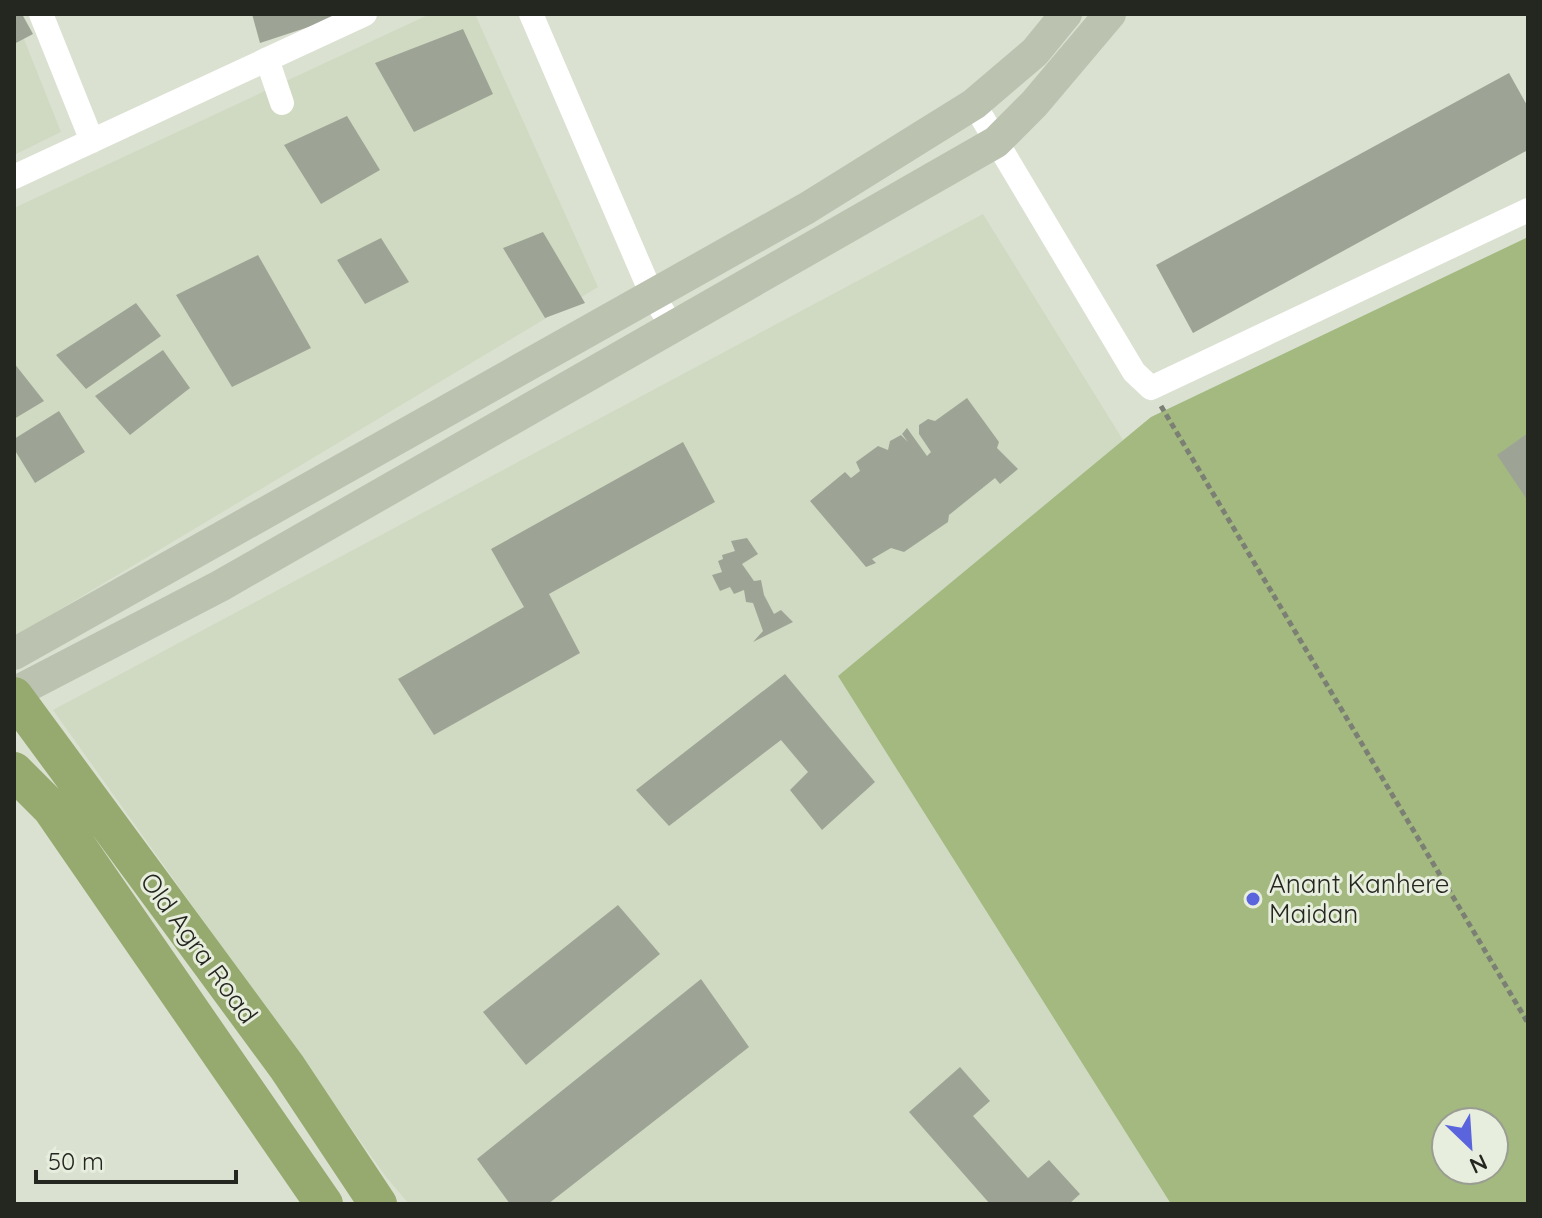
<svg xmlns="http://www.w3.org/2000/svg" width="1542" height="1218" font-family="Quicksand,sans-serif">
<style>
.built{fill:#d0dac2}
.green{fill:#a3b980;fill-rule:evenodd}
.building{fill:#9ea495}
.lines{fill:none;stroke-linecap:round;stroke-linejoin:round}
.path{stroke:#7b7f74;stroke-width:5;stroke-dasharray:6 4;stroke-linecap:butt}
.minor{stroke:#fff;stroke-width:24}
.secondary{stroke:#bcc2b0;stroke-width:32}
.trunk{stroke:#96aa70;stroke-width:38}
.poi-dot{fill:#5a65dd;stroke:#e8eede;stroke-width:3}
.labels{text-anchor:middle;stroke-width:6;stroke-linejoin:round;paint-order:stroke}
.poi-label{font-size:26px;fill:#242620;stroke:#e8eede;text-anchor:start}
.street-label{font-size:26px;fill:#242620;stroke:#e8eede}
</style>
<rect width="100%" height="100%" fill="#dae1d1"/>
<!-- built -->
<path class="built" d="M14,14L61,132L14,155Z
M430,14H475L598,287L14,637V208Z
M983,214L1123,440L838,676L1171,1204H409L386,1177L53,710Z"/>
<!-- green -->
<path class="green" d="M1528,237V1204H1171L838,676L1151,417ZM1446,1122H1494V1170H1446Z"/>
<!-- building -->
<path class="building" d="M14,14H22L33,34L14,44Z
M252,14H335L336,18L260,43Z
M463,29L493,94L414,132L375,63Z
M1509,73L1528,107V150L1193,333L1156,265Z
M347,116L380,170L321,204L284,145Z
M543,232L585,303L545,318L503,248Z
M381,238L409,282L365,304L337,260Z
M258,255L311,348L232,387L176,295Z
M136,303L161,336L86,389L56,355Z
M163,350L190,388L130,435L95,396Z
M14,363L44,401L14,419Z
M967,398L999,442L997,448L1018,469L1000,484L995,478L949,515L948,522L904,552L891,548L872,559L876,563L866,567L810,501L845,472L851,478L860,471L856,462L878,446L888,450L890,441L901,435L908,442L902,434L907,428L927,456L931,452L919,434V425L928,419L935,421Z
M59,411L85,452L35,483L14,449V439Z
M1528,433V501L1497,455Z
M683,442L715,502L549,594L580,653L434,735L398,679L524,607L491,549Z
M747,538L758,554L742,564L754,581L761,580L764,595L774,614L781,610L793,622L753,642L763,631L753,603L746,602L744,590L734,594L730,587L720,591L712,575L722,572L718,561L723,559L722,555L735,551L731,541Z
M785,674L875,782L822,830L790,790L808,772L781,740L669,826L636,790Z
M618,905L660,954L526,1065L483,1012Z
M701,979L749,1047L548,1204H510L477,1159Z
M960,1067L990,1101L973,1116L1028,1178L1049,1160L1080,1194L1069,1204H990L909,1112Z"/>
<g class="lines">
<!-- path -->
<path class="path" d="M1161,406L1528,1023"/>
<!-- minor -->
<path class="minor" d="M41,14L92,141
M531,14L652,295L673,327
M267,59L282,103
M974,104L1134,372L1151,388L1528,210
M14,177L365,14"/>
<!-- secondary -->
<path class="secondary" d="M14,654L807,208L974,104L1035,52L1066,14
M14,693L220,586L996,142L1034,104L1110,14"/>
<!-- trunk -->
<path class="trunk" d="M14,696L287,1067L378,1204
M14,771L51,808L324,1204"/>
</g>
<!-- markers -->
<circle class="poi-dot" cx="1253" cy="899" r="8"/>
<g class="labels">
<!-- poi labels -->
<g class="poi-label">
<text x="1269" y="893">Anant Kanhere<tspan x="1269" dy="30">Maidan</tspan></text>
</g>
<!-- street labels -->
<g class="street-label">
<text transform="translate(199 948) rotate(54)" y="9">Old Agra Road</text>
</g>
</g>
<!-- border -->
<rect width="1542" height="1218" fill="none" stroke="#242620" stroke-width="32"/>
<!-- north arrow -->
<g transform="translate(1470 1146) rotate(155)"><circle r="38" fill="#e8eede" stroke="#9a9e92" stroke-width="2"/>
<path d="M0-6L14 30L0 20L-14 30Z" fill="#5a65dd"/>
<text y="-12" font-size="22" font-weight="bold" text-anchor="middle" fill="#242620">N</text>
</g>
<!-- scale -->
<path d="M36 1170v12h200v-12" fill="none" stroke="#242620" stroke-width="4"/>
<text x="48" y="1170" font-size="24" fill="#242620" stroke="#e8eede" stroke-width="6" paint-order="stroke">50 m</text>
</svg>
